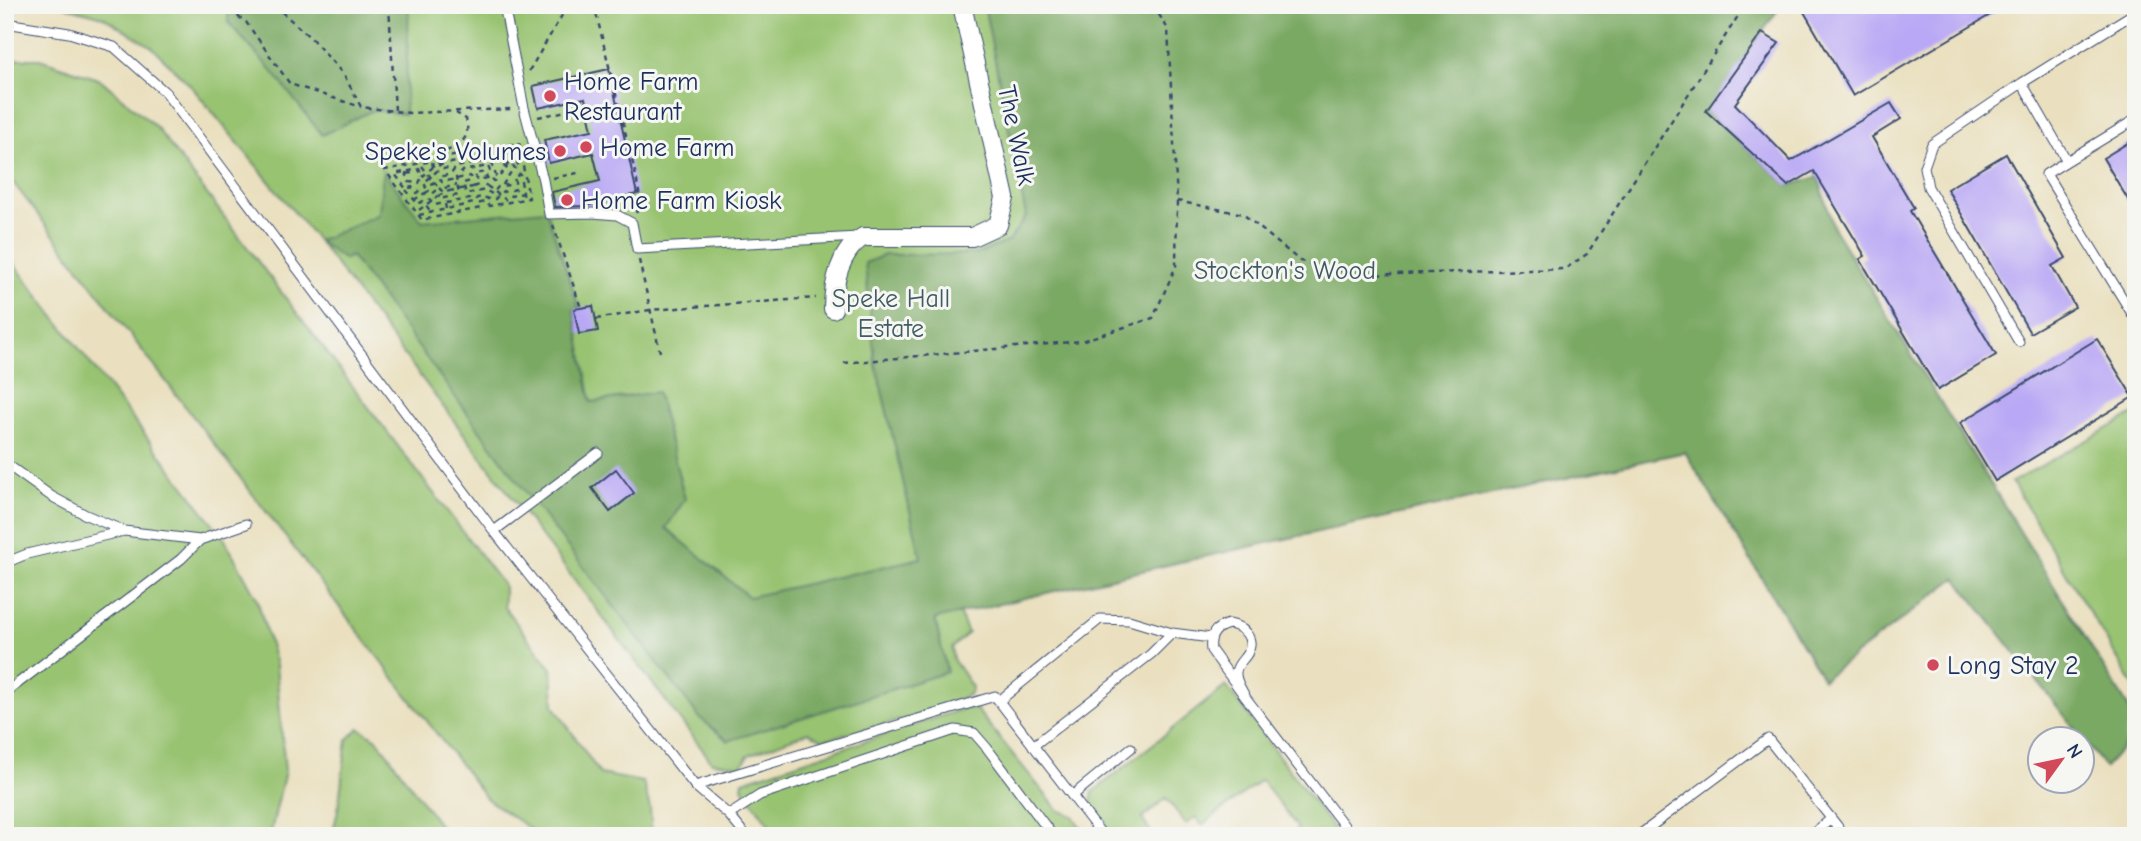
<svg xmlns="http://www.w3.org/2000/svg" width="2141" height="841" font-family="'Comic Neue',sans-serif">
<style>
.green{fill:#98c371;stroke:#5a7968;stroke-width:2;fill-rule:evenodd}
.forest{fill:#7aa963;stroke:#4a6c60;stroke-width:2}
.building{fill:#b9a8f5}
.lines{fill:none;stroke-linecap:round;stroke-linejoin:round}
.service-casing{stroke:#3a4a6d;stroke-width:11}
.minor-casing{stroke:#3a4a6d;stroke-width:20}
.path{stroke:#3a4a6d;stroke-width:2.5;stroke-dasharray:5 5;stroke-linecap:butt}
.service{stroke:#fff;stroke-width:9}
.minor{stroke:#fff;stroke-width:18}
.path-bridge{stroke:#3a4a6d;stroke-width:2.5;stroke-dasharray:5 5;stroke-linecap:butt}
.poi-dot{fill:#d1495b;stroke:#f6f6f2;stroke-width:2.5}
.labels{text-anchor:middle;stroke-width:6;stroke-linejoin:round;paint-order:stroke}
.poi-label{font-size:26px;fill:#1b2f5e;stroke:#f6f6f2;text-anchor:start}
.street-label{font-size:26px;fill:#1b2f5e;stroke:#f6f6f2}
.park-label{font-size:26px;fill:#405b64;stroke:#f6f6f2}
</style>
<rect width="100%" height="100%" fill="#f6f6f2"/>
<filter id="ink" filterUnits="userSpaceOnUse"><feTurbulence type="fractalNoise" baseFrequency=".0143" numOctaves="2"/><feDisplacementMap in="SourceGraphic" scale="14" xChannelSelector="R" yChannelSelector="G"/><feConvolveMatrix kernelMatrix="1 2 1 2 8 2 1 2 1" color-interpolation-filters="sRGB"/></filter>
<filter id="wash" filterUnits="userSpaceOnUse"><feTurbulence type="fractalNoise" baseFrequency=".00686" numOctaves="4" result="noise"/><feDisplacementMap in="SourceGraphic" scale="28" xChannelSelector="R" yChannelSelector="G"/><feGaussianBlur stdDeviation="1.57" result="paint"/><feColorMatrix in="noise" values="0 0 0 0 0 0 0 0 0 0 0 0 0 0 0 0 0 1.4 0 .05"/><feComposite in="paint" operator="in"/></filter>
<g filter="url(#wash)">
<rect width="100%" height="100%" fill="#eae0bf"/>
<!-- green -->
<path class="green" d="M59,5H1781L1707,112L1788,186L1818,177L1834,229L2136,720V733L2105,767L1956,578L1823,679L1685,452L1180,562L959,613L968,633L952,648L953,659L972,687L969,695L910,718L823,740L808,732L748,755L742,766L712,762L318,241L191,86L152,47L103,17ZM380,214L725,664L700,718L351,256L344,259L319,242Z
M5,59H40L101,80L156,127L504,586V607L552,669L554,706L600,774L643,782L650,808L652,836H540L487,799L5,172Z
M5,252L224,538L257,599L276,665L285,771L270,836H5Z
M2136,413V690L2012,482Z
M1226,686L1339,836H1288L1298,828L1261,780L1202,825L1196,817L1186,824L1166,798L1142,819L1154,836H1114L1091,803L1093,792Z
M966,708L976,709L1058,810L1073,816L1086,836H777L742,787L743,781Z
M359,728L377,739L447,836H332L338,810L347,740Z"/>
<!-- forest -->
<path class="forest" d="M228,5H409L405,114L373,110L322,135L271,70L228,22Z
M984,5H1781L1707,112L1788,186L1818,177L1834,229L2136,720V733L2105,767L1956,578L1823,679L1685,452L1180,562L935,619L947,672L728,741L700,718L527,494L351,256L344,259L318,241L379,214L383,171L422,221L546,210L579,307L574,310L591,402L657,392L685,499L666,528L749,597L921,558L875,361L865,263L885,255L977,254L1009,241L1026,216Z"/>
<g id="blocks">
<!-- building -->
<path class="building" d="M1800,5H2007L1853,96Z
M1762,33L1779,43L1735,104L1791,161L1891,103L1901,119L1872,137L1914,208L1910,211L1996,355L1938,390L1860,259L1865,256L1814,171L1788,186L1706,111Z
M609,69L637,194L585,206L555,207L552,192L600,181L593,153L549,163L544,140L592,130L585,98L538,108L533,86Z
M2136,138V213L2103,158Z
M2006,154L2066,258L2052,266L2075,307L2030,333L1947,189Z
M593,306L598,331L579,334L574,309Z
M2097,339L2133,397L1995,481L1960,423Z
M616,469L634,493L610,512L592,488Z"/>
</g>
</g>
<g filter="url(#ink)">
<use href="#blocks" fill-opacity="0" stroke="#3a4a6d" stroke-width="2"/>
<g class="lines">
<!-- service casing -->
<g class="service-casing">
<path id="service" d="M504,5L524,108L543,180L549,214L592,213L617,215L632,223L637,249L858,237
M2136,12L2022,83L2067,161L2046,174L2136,320
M5,25L12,24L69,33L114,47L165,92L494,531L695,786L729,815L760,795L955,730L974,733L987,748L1053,836
M2067,161L2136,119
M2019,342L1928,187L1924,167L1932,144L2022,83
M5,463L51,496L86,515L122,530
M494,531L598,453
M5,563L27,554L124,531L200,540L246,524
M1229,624C1243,626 1255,638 1248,652C1245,659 1237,663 1236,672C1235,681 1242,690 1246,698L1211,650C1209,636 1215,627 1229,624Z
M5,693L181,559L200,540
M1246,698L1352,836
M999,701L1100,619L1129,620L1172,633L1211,638
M1033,746L1151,654L1172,633
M695,786L995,696L1103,836
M1072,796L1131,748
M729,815L746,836
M1222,836H1226
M1638,836L1768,739L1838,827L1827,836
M1810,836L1831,819
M1841,836L1847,833L1855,836"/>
</g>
<!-- minor casing -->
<g class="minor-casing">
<path id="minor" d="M833,309C833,283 840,251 863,237H972L998,225L1005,198L962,5"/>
</g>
<!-- path -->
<path class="path" d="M221,5L246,22L290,84L361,107
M274,5L312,39L344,75L361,107L410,113L511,109
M389,5L395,111
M594,5L636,176L641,203L636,213
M529,71L568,5
M538,117L571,110
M490,155L485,161L456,167L451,174L439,177L442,182L470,176L471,181L463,183L466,194L485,190L492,194L498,187L507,185L512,190L516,189L514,176L520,175L524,199
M439,165L437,155C455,147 472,143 466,119L456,113
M433,167L432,161L385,170L422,220L481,208L480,203L485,202L490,206L529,198L523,166L518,165L517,161L522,159L521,154L517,155L514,152L520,147L519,143L443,158L444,164L433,167L422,177L419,169L395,174L406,189L412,187L417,193L426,187L424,183L438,170L448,168L451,163L509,151L505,161L518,170L520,175
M406,172L409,182L419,183L422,177
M407,174L416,172
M487,178L483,179L484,184L487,186
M553,178L582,172
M473,187L478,185L475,174L485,172L487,178L492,177L493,181L497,180L490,155L511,172L502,186
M439,188L443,192L445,188L457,185
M406,190L418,204L423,201L431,212
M425,193L429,191L432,194L436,191L432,184L438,178
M438,196L449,191
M414,200L425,193L434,205L470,199L469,194
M1177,201L1243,214L1300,261L1362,275L1565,269L1587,254L1745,5
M446,209L444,198L459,195L456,178L463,171L488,166L490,171L494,170
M419,215L474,203L477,198L484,197L490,200L495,199L503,191L511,196L523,193
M553,225L581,308
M639,260L660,352
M596,319L650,310L816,298
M844,363L1081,341L1153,318L1176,266L1177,201L1168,29L1153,5"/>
<!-- service -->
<use href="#service" class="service"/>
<!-- minor -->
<use href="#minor" class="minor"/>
<!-- path-bridge -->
<path class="path-bridge" d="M422,166L439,188
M500,176L513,157
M487,186L506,200
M449,191L473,187
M419,210L438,196"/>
</g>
</g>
<!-- markers -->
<g class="poi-dot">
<circle cx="550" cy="96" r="7"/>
<circle cx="586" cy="147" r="7"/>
<circle cx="560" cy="151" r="7"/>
<circle cx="567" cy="200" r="7"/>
<circle cx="1933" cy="665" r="7"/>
</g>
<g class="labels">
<!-- poi labels -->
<g class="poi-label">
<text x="564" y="90">Home Farm<tspan x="564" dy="30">Restaurant</tspan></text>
<text x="600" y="156">Home Farm</text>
<text x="546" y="160" text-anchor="end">Speke's Volumes</text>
<text x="581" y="209">Home Farm Kiosk</text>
<text x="1947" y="674">Long Stay 2</text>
</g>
<!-- street labels -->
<g class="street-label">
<text transform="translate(1017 135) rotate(78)" y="9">The Walk</text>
</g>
<!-- park labels -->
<g class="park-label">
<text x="1285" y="279">Stockton's Wood</text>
<text x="891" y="307">Speke Hall<tspan x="891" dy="30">Estate</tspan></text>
</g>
</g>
<!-- margin -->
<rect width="2141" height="841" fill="none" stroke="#f6f6f2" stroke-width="28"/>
<!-- north arrow -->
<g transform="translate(2061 760) rotate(57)"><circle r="33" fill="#f6f6f2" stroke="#9ea6b7" stroke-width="2"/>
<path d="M0-5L12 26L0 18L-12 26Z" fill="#d1495b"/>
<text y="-10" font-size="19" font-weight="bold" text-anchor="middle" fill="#1b2f5e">N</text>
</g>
</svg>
